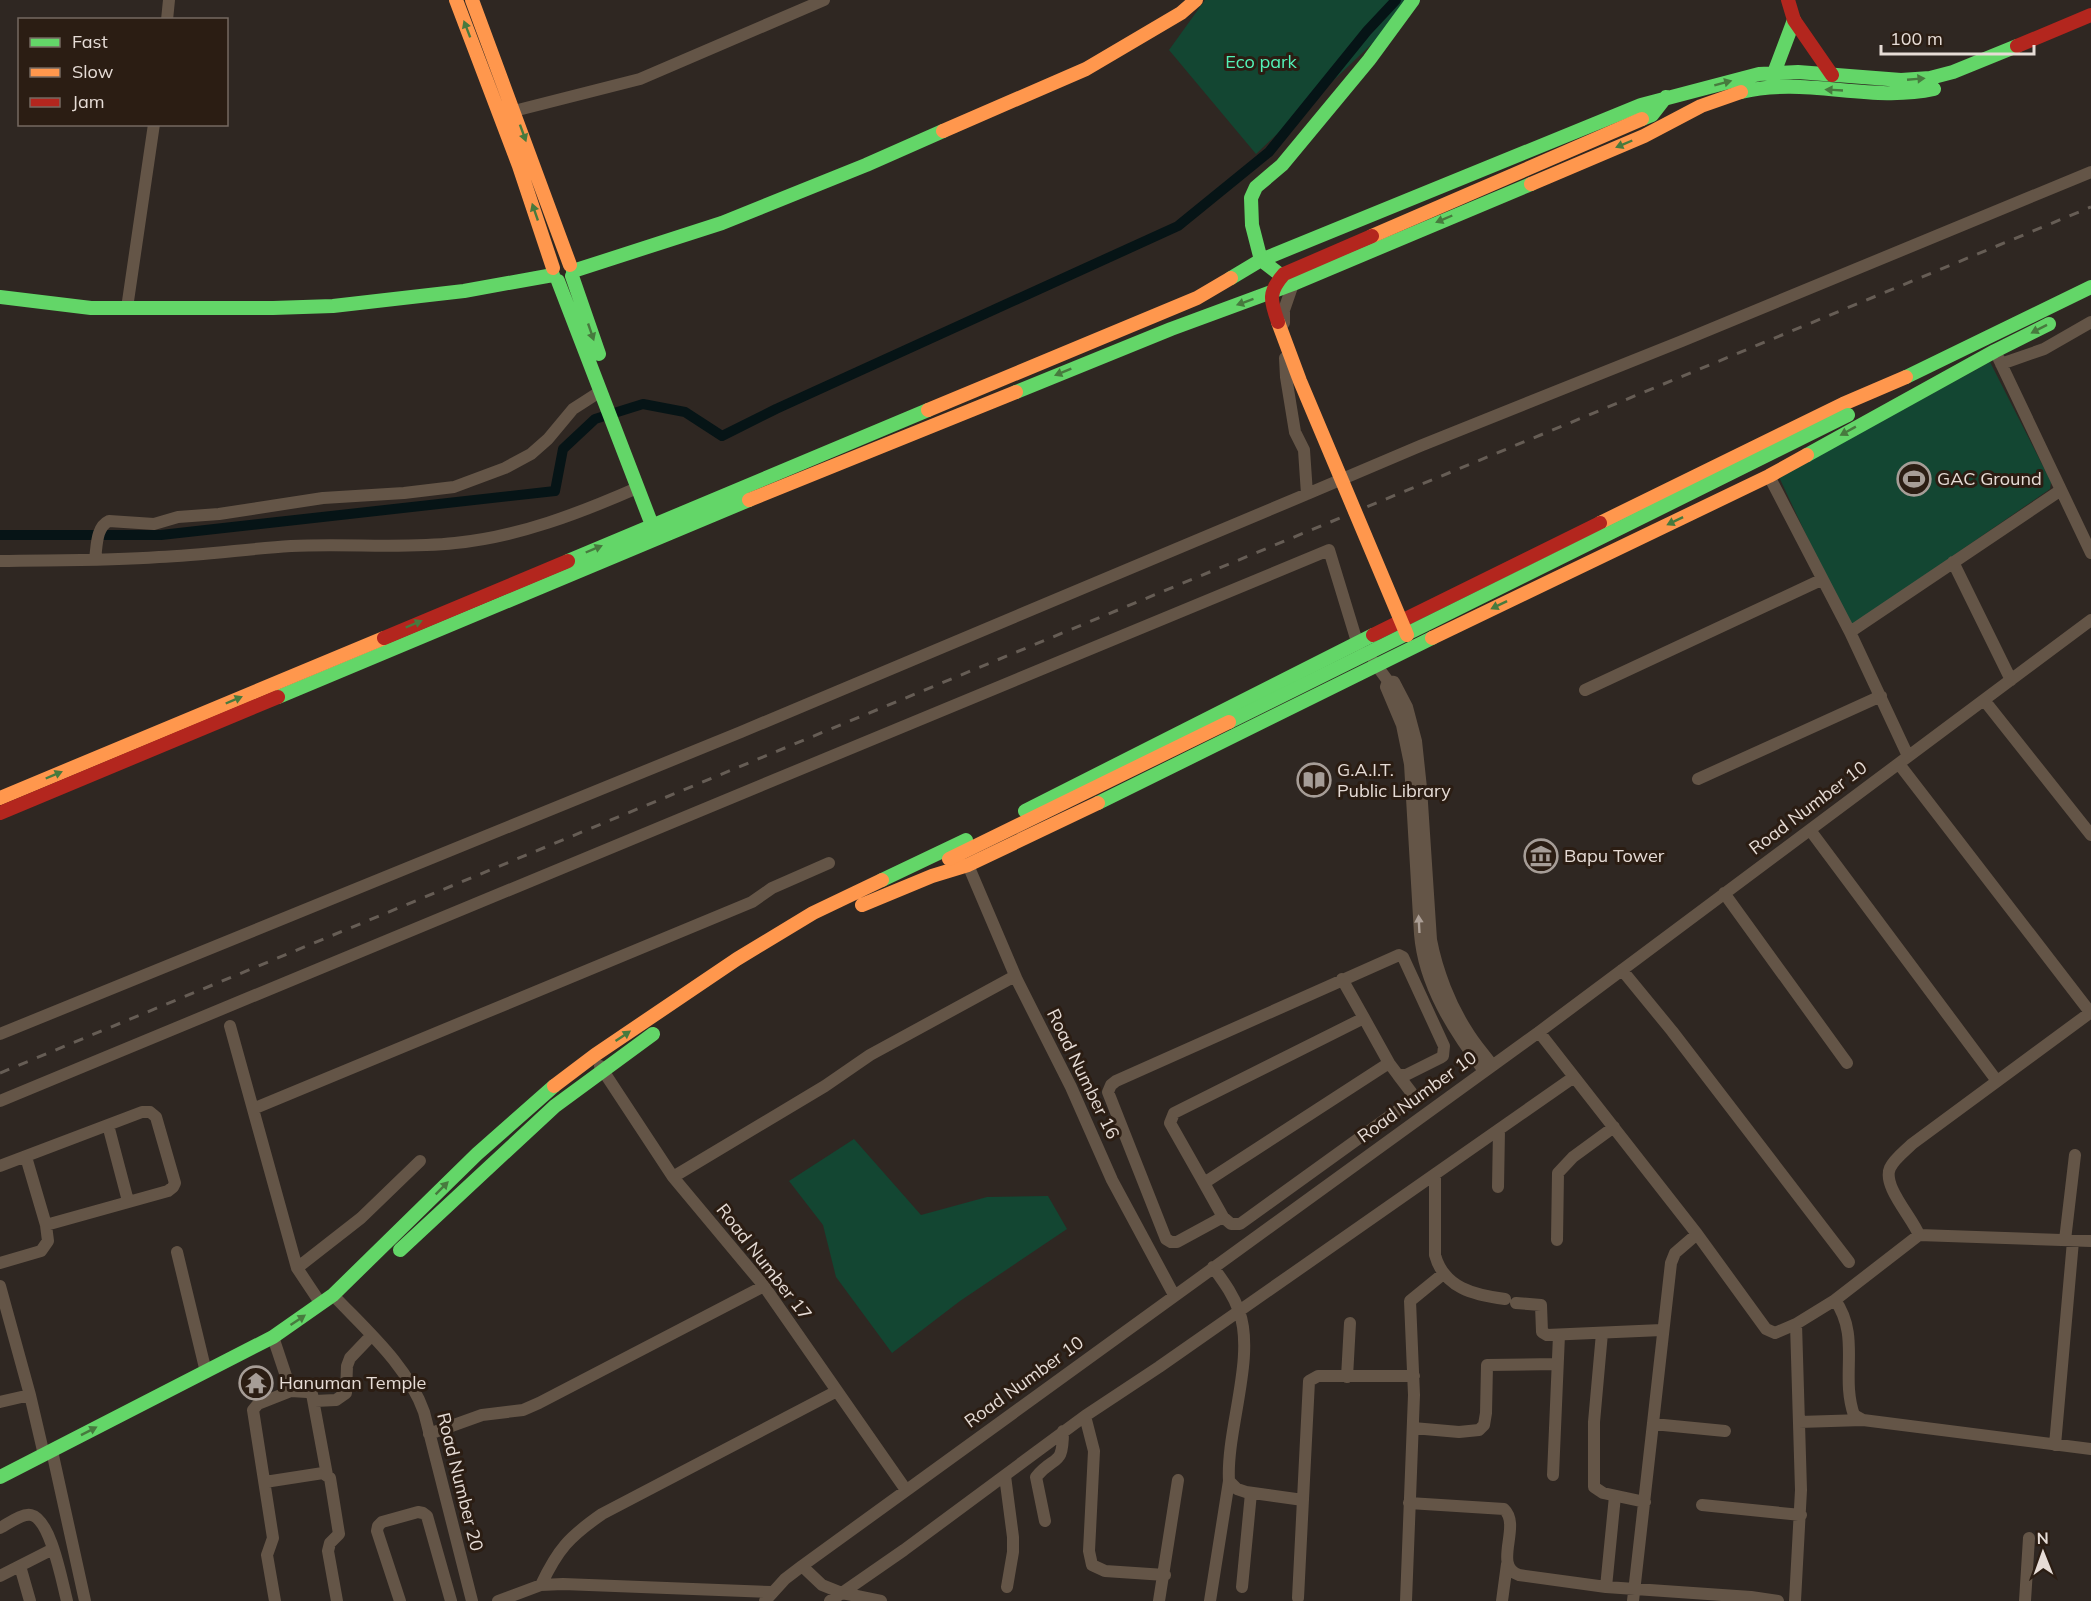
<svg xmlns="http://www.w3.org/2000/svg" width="2091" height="1601" font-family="Mulish,sans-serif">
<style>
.green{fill:#134632}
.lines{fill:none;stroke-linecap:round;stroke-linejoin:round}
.canal{stroke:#061416;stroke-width:10}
.street{stroke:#645547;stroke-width:12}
.fast{stroke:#63d668;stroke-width:14}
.slow{stroke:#ff974d;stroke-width:14}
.jam{stroke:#b3261e;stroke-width:14}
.rail{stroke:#665d55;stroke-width:3;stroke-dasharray:10 10;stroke-linecap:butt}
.fast-bridge{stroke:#63d668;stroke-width:14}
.slow-bridge{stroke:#ff974d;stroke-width:14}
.jam-bridge{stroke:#b3261e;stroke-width:14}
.oneway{fill:#477a3e}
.oneway2{fill:#ac9f96}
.labels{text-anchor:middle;stroke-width:6;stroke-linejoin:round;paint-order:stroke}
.park-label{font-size:18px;fill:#53f2b7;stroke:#2b1d13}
.poi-label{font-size:18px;fill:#e6dcd6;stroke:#2b1d13;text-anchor:start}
.street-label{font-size:18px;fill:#e6dcd6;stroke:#2b1d13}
</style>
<rect width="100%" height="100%" fill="#2f2722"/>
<!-- green -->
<path class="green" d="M1205,0H1418L1256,154L1169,50Z
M1990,362L2051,482L2050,489L1854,624L1846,620L1779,477Z
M854,1139L921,1215L987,1197L1048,1196L1067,1229L960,1301L892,1353L836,1277L823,1225L789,1181Z"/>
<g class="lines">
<!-- canal -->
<path class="canal" d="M0,535H161L555,491L563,449L595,419L643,404L685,412L722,436L776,409L1178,226L1269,152L1367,31L1396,0"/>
<!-- street -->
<path class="street" d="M167,20L169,0
M514,111L640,79L824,0
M127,308L154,124
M1284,323V310L1293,284
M1995,351L2091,553
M2001,364L2044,349L2091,322
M1769,476L1850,632L1908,756
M1307,494L1420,446L1682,341L2091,172
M95,559C97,546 96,527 109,521L154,524L178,517L219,514L323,498L404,493L454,487L505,468L531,454L548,439L573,409L601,391
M0,561C53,560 106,561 159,557C203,555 247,549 291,546C346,543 401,549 455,543C518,537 580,513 637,488
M1953,562L2011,680
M1850,632L2061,490
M1374,662L1388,681L1394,682L1407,707L1416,741L1421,788L1431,940C1437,971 1450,1005 1467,1031C1474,1043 1484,1054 1492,1065
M1388,681L1386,687L1402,725L1410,764L1420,934C1424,985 1454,1031 1484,1071
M1585,690L1821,580
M1984,700L2091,835
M1899,764L2090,1012
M1698,779L1881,696
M1810,830L1997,1081
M968,865L1017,980L1071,1087L1112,1180L1174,1295
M1724,893L1847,1063
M1622,970L1672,1031L1849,1262
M1342,979L1364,1018
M230,1026L297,1268L321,1304
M1539,1032L1697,1234L1766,1329L1775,1333L1796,1324L1835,1300L1919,1235C1912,1217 1882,1186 1890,1168C1894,1159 1905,1151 1912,1144L2091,1012
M0,1034L741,732L1307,494L1304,450L1295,432L1286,377L1285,358
M600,1066L673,1177L764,1286L906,1490
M0,1101L1329,550L1358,645
M253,1109L752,902L772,888L829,863
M108,1125L128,1201
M0,1166L142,1112H150L156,1117L175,1183L173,1187L168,1191L46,1225
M1435,1174V1255C1444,1288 1474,1295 1505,1299
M673,1177L825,1086L870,1055L1015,976
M1204,1183L1223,1217L1177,1242H1171L1166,1239L1108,1092L1111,1085L1116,1081L1399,955L1403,957L1444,1046L1443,1056L1440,1058L1406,1075H1398L1389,1063L1364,1018L1174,1113L1170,1123L1204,1183L1389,1063
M1498,1187L1499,1130
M1223,1217L1231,1224H1240L1412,1100L1411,1092L1398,1075
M1919,1235L2091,1241
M1557,1240L1558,1173L1573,1157L1614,1127
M2065,1240L2075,1155
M177,1252L206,1372
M0,1263L41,1251L48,1241L46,1225L26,1157
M1213,1267C1223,1281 1233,1294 1239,1311C1256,1357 1226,1430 1229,1481L1237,1489L1246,1492L1303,1500
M297,1268L361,1218L420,1161
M0,1286L30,1395L44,1455
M333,1295C367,1331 407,1365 424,1412L472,1601
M1835,1300C1861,1337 1840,1375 1854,1415L1863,1420L2091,1449
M1516,1303L1541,1305L1542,1332L1547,1335L1662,1330
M1602,1333L1594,1422V1487L1603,1493L1645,1502
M273,1337L291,1391L258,1404L253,1410L273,1538L267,1555L275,1601
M1347,1377L1350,1323
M291,1391L307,1392L312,1394L327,1475
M315,1401L336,1400L346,1393L347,1366L350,1358L371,1336
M0,1402L30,1395
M1085,1416L1094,1451L1089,1551L1092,1565L1105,1571L1165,1575
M1799,1422L1863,1420
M1653,1424L1725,1431
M1413,1428L1459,1432L1479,1430L1484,1425L1486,1413L1487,1365L1557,1364
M429,1434L482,1415L523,1410L539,1403L764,1286
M2055,1445L2073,1241
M52,1451L85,1601
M1553,1475L1559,1335
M1005,1476L1013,1537V1552L1007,1587
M265,1482L323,1473L330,1478L339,1534L330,1543L328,1551L337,1601
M1409,1503L1504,1509C1522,1526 1492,1566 1519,1575L1606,1587L1751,1597L1778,1601
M1702,1505L1801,1515
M1045,1521L1036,1477C1055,1454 1063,1468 1063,1431
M0,1528C8,1524 22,1513 31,1515C51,1519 62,1582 67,1601
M20,1566L30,1601
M802,1566L822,1585L842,1593L904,1550L1085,1416L1159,1367L1574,1077
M0,1576L53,1549
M541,1585C558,1549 569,1537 602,1514L837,1391
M1242,1587L1251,1493
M1606,1587L1615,1496
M1298,1598L1309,1381L1318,1376H1414
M400,1601L377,1531L378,1526L382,1522L418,1512L423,1513L427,1516L451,1601
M498,1601L541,1585L563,1584L771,1592
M765,1601L785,1579L802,1566L1539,1032L2091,620
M830,1601L842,1593L881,1601
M1159,1601L1178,1480
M1210,1601L1229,1481
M1406,1601L1414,1395L1410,1301L1443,1274
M1502,1601L1507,1564
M1633,1601L1671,1263L1675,1253L1697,1234
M1795,1601L1801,1490L1796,1324
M2025,1601L2029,1538"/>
<!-- fast -->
<path class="fast" d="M1774,73L1794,20
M1741,92C1805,76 1870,103 1934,89
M1642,119L1652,115L1666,97
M573,271L722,223L866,165L943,131
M572,276L599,354
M1231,278L1261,260L1641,105L1759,74L1798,72L1901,80L1930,78L1953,72L2017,46
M558,281L657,538
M1291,283L1261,260L1252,225L1251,198L1256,187L1282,165L1369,60L1413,0
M0,297L91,308H273L333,306L464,291L553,275
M1906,377L2091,287
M1016,392L1171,329L1293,284L1531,184
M1807,455L1995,351L2049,324
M568,561L928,410
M278,697L749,500
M1098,803L1432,638
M1025,811L1373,635
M882,880L966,840
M400,1250L555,1106L653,1034
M0,1477L273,1337L333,1295L477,1154L554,1086"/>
<!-- slow -->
<path class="slow" d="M456,0L519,166L553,268
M472,0L570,265
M943,131L1086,69L1181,13L1196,0
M1531,184L1644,136L1701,106L1741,92
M928,410L1197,298L1231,278
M749,500L1016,392
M1600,523L1843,404L1906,377
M1432,638L1769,476L1807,455
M0,798L384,638
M862,905L932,876L968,865L1098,803
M554,1086L595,1055L737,959L813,913L882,880"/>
<!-- jam -->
<path class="jam" d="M1788,0L1794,20L1832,75
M2017,46L2091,15
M1373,635L1600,523
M384,638L568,561
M0,813L278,697"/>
<!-- rail -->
<path class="rail" d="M0,1073L2091,207"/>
<!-- fast-bridge -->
<path class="fast-bridge" d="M1229,722L1848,415"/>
<!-- slow-bridge -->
<path class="slow-bridge" d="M1372,236L1642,119
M1278,322L1300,381L1407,635
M949,859L1229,722"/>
<!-- jam-bridge -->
<path class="jam-bridge" d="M1278,322C1270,300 1268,292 1284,274L1372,236"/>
</g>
<!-- one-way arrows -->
<defs><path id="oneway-solid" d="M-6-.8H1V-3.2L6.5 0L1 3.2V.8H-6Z" transform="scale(1.5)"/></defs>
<g class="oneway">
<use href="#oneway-solid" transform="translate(467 29) rotate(-111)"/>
<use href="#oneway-solid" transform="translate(1916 79) rotate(-5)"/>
<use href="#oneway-solid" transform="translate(1723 83) rotate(-15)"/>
<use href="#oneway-solid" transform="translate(1834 90) rotate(-177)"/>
<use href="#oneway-solid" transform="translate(523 133) rotate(70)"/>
<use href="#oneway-solid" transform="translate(1624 144) rotate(157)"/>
<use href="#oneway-solid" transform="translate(535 212) rotate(-109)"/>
<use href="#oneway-solid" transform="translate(1444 219) rotate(157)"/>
<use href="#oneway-solid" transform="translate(1245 302) rotate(160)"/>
<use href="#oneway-solid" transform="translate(2039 329) rotate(153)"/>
<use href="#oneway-solid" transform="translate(591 332) rotate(71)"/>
<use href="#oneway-solid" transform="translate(1063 372) rotate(158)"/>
<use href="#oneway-solid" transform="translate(1848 431) rotate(151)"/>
<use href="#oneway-solid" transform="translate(1675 521) rotate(154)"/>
<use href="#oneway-solid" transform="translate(594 549) rotate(-23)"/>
<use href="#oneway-solid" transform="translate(1499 605) rotate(154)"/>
<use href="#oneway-solid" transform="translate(414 624) rotate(-23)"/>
<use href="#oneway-solid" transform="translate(234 700) rotate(-23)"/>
<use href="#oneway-solid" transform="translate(54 775) rotate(-23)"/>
<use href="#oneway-solid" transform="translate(623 1036) rotate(-34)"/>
<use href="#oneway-solid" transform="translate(442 1188) rotate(-45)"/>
<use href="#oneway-solid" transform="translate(298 1320) rotate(-34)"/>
<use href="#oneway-solid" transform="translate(89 1431) rotate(-27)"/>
</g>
<use class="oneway2" href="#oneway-solid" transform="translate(1419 924) rotate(-93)"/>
<!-- icons -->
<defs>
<g id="stadium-ring" transform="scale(1.725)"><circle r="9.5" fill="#2b1d13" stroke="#a69d97" stroke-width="1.5"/><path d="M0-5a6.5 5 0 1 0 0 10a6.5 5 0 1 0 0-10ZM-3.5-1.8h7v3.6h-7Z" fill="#a69d97"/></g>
<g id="library-ring" transform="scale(1.725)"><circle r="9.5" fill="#2b1d13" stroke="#a69d97" stroke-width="1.5"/><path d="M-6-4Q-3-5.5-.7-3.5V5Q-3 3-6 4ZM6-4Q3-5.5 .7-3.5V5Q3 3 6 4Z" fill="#a69d97"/></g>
<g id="museum-ring" transform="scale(1.725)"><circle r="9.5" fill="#2b1d13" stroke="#a69d97" stroke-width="1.5"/><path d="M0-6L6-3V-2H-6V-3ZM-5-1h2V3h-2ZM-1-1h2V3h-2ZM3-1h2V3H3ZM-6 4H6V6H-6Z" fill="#a69d97"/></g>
<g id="temple-ring" transform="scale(1.725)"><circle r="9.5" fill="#2b1d13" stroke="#a69d97" stroke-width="1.5"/><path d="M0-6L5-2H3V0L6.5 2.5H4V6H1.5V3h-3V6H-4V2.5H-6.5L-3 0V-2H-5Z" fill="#a69d97"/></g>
</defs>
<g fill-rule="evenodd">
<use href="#stadium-ring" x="1914" y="479"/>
<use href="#library-ring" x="1314" y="780"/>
<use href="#museum-ring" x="1541" y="856"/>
<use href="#temple-ring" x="256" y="1383"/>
</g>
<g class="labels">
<!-- park labels -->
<g class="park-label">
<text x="1261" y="68">Eco park</text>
</g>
<!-- poi labels -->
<g class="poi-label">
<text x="1937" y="485">GAC Ground</text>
<text x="1337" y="776">G.A.I.T.<tspan x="1337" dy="21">Public Library</tspan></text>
<text x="1564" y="862">Bapu Tower</text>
<text x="279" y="1389">Hanuman Temple</text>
</g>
<!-- street labels -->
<g class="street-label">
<text transform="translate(1808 808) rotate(-37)" y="6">Road Number 10</text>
<text transform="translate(1083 1074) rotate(64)" y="6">Road Number 16</text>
<text transform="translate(1417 1097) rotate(-36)" y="6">Road Number 10</text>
<text transform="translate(764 1262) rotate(52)" y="6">Road Number 17</text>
<text transform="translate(1024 1382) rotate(-36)" y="6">Road Number 10</text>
<text transform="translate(460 1482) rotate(76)" y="6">Road Number 20</text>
</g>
</g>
<!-- legend -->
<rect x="18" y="18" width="210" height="108" fill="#2b1d13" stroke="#766961" stroke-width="1.5"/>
<rect x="30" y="38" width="30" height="9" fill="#63d668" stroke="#766961" stroke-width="1.5"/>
<text x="72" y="48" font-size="18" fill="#e6dcd6">Fast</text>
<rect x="30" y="68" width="30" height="9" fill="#ff974d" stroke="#766961" stroke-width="1.5"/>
<text x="72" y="78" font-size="18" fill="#e6dcd6">Slow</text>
<rect x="30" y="98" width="30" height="9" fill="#b3261e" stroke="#766961" stroke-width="1.5"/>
<text x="72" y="108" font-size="18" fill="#e6dcd6">Jam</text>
<!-- north arrow -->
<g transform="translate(2043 1553) rotate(359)" stroke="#2b1d13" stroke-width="4.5" paint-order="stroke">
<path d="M0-4.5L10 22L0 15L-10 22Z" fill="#e6dcd6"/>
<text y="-9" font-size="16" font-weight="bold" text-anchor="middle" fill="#e6dcd6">N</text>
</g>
<!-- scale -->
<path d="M1881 45v9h153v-9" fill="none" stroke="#e6dcd6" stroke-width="3"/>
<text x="1890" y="45" font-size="18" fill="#e6dcd6" stroke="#2b1d13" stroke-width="4.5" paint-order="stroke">100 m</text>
</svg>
